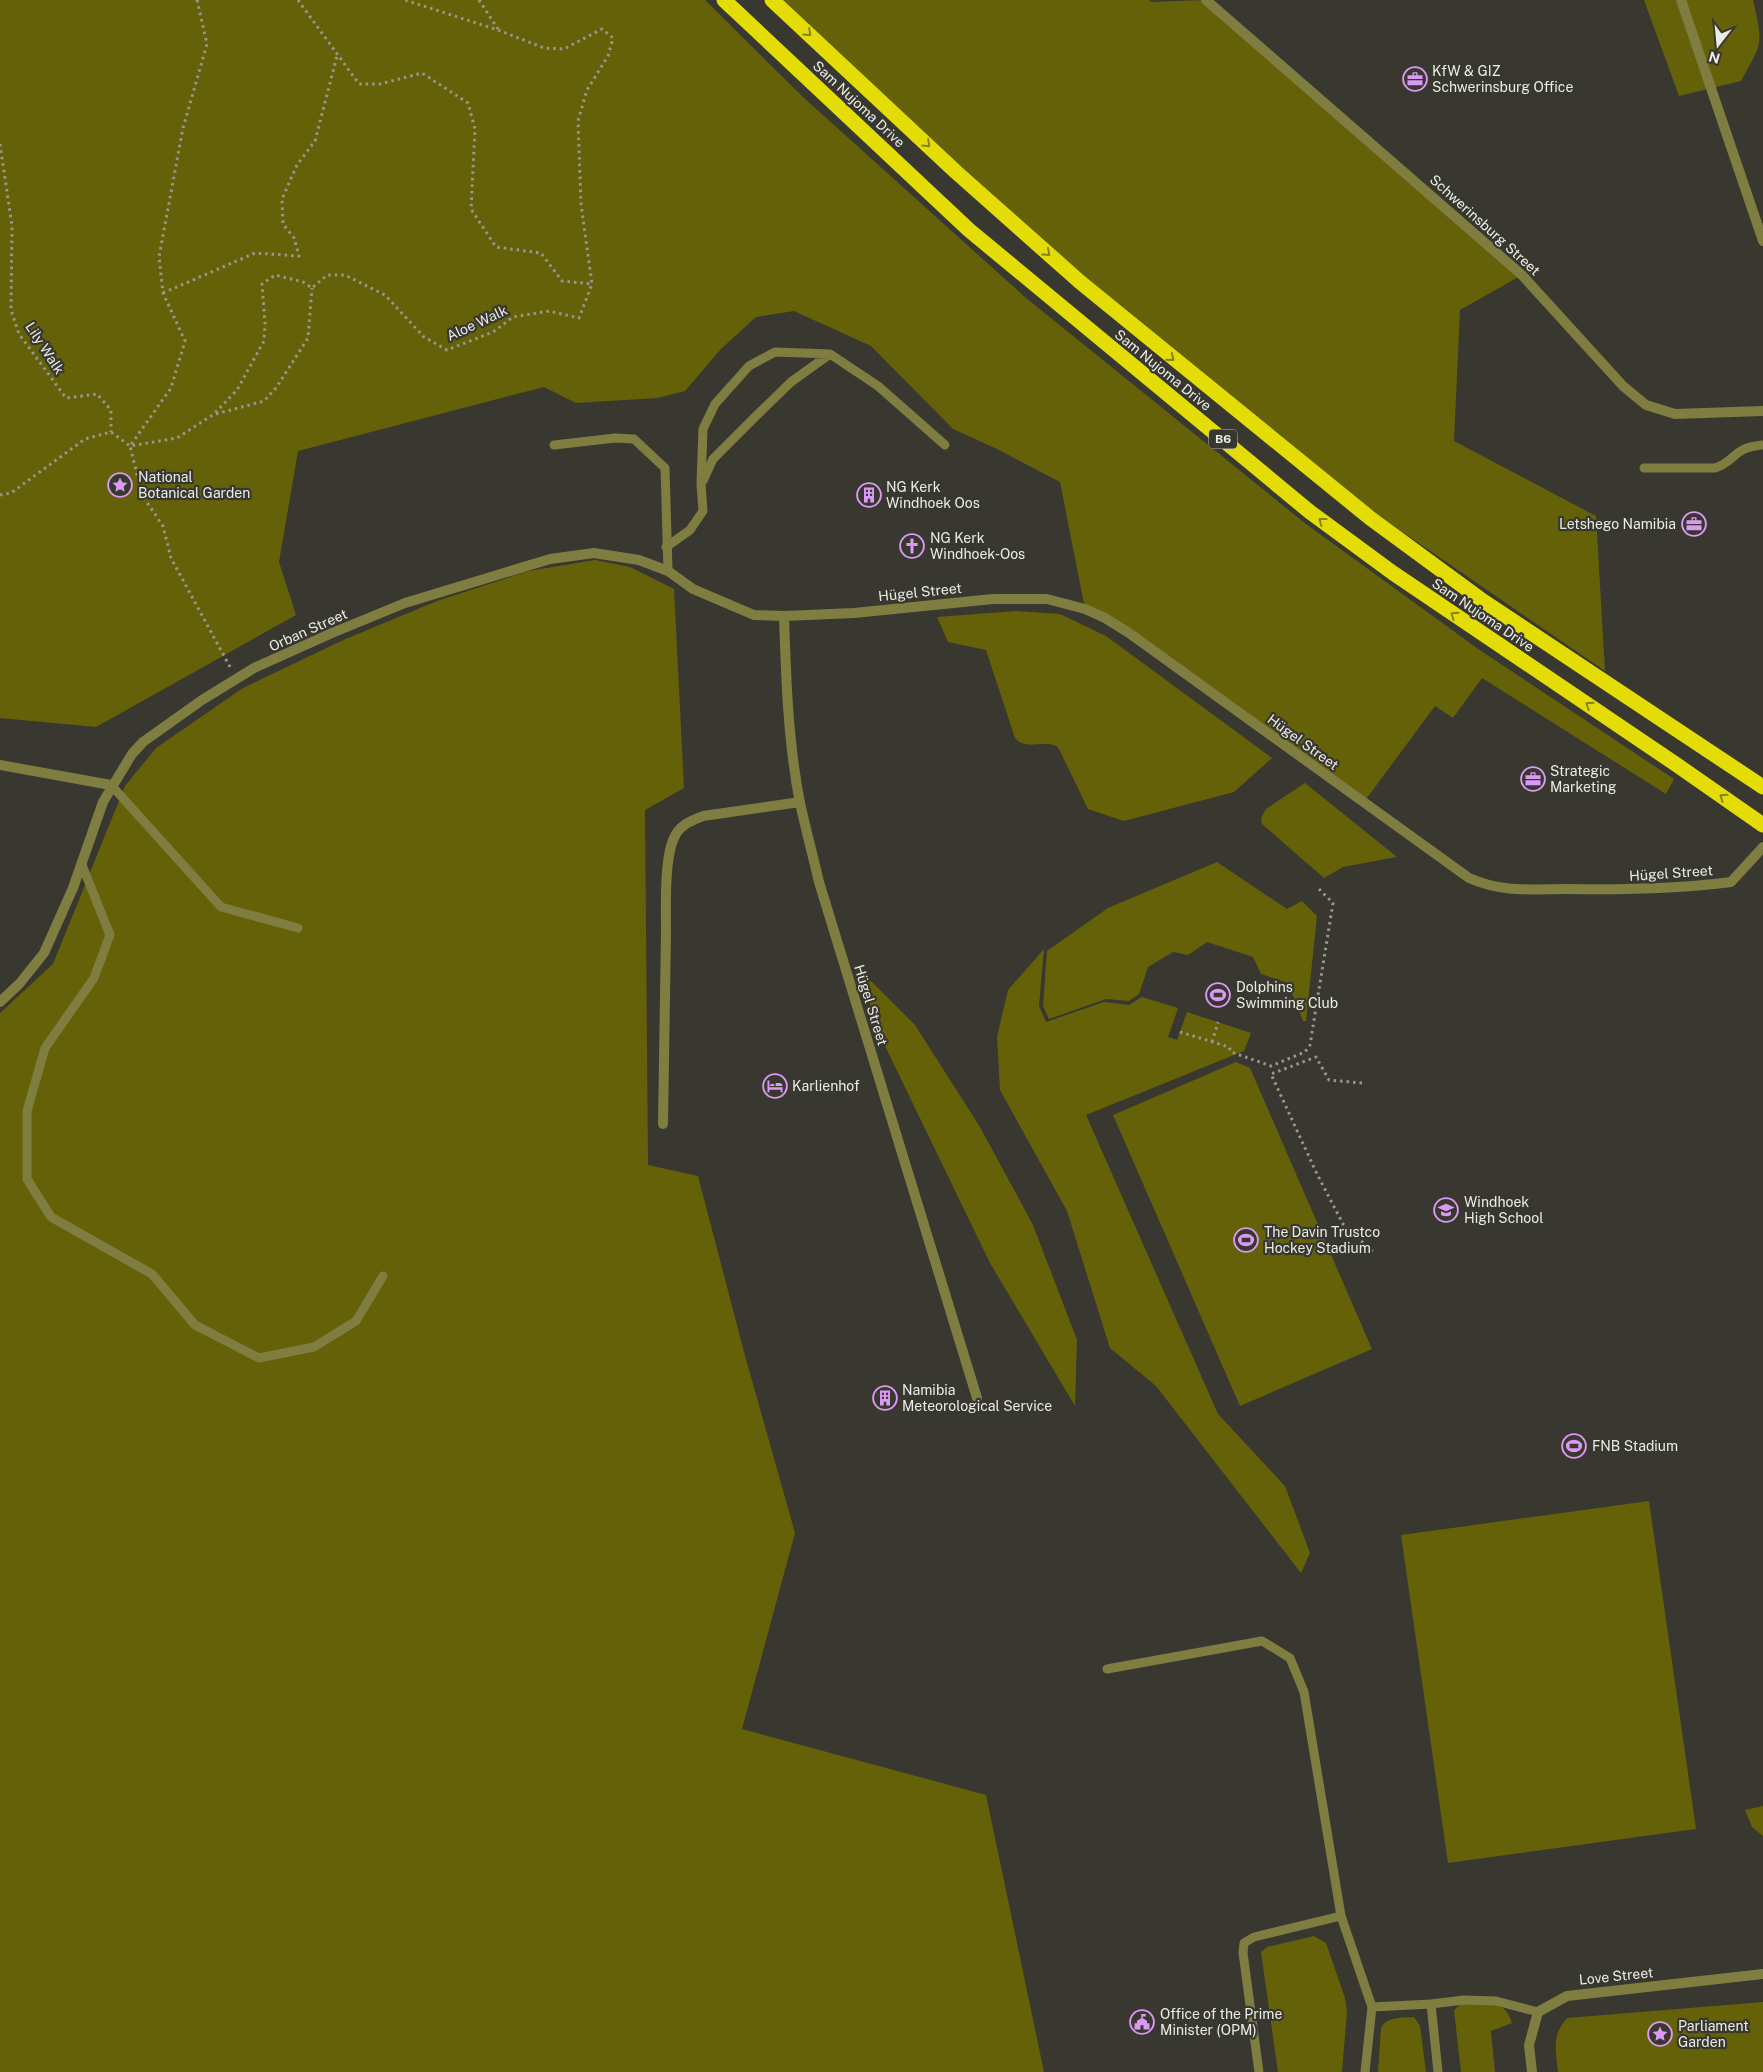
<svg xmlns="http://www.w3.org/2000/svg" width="1763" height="2072" font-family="'Public Sans',sans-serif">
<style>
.green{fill:#656109}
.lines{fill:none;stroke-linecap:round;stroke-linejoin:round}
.path{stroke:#979790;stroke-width:3;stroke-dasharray:2.5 4;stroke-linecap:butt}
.lane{stroke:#807d40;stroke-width:9}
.street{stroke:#807d40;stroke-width:10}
.highway{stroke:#e4dc07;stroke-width:15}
.oneway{stroke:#85821e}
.labels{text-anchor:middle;stroke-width:4.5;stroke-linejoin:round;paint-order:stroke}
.shield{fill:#383830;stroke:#b6b6b0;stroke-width:1}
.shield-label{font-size:12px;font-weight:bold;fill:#ecece7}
.poi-label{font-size:14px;fill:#ecece7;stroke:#383830;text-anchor:start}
.street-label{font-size:14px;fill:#ecece7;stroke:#383830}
</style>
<rect width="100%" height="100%" fill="#383830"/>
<!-- green -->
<path class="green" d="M0,0H705L804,98L1026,298L1306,524L1481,651L1674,779L1666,794L1482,678L1453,718L1435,706L1364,802L1129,633L1085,609L1060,482L997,449L953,429L871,346L794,311L756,317L721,349L685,391L657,398L576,403L544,387L298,451L279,562L296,615L96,727L0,718Z
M772,0H1149L1151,2L1206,0L1522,275L1460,310L1454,441L1596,516L1605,671L1388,522L1233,409Z
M1644,0H1753C1763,44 1763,42 1741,81L1679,96Z
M595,560L630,567L674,589L684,788L645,810L648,1165L698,1176L744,1352L795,1533L742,1729L986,1795L1044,2072H0V1013L53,964L125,786L156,748L243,688L341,641L437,601L529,571Z
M1016,611L1060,614L1106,636L1272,758L1234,792L1124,821L1088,809L1058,747C1045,738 1027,752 1015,738L986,650L948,642L937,617Z
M1305,783L1397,857L1343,867L1324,878L1262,824L1261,818L1266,809Z
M1217,862L1287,909L1302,901L1317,916L1306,1021H1303L1288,983L1261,974L1253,957L1207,942L1188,955L1173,952L1148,967L1139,994L1129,1001L1106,999L1049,1019L1043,1006L1047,951L1108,908Z
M1044,949L1039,1006L1046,1022L1104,1002L1129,1005L1142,997L1178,1008L1168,1037L1177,1040L1187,1012L1251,1033L1244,1051L1086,1115L1218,1414L1285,1486L1310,1553L1301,1573L1156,1386L1110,1348L1067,1211L1000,1090L997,1037L1008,990Z
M868,978L915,1025L980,1127L1033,1225L1077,1340L1075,1406L990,1263L871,1017Z
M1236,1062L1250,1068L1372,1349L1240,1406L1113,1115Z
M1649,1501L1696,1829L1448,1863L1401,1535Z
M1763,1806V1836L1752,1827L1745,1810Z
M1314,1936L1326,1943L1345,1998L1347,2012L1342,2072H1278L1261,1952L1267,1947Z
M1465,2001C1488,2002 1504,1998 1512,2023L1491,2031L1495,2072H1461L1454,2010Z
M1763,2002V2072H1558C1556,2050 1551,2036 1567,2018Z
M1414,2017L1420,2026L1426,2072H1378L1381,2028C1387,2016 1403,2018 1414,2017Z"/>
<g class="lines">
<!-- path -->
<path class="path" d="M197,0L207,44L183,128L159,257L163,293L185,341L171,388L130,446L142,495L163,526L171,558L230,667
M298,0L359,84H380L422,73L468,103L475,129L471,209L496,247L541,253L562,281L592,284
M479,0L498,29
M0,144L12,226L11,310L19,334L66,398L97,394L111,410V432
M163,293L255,253L299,256L294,238L283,224L282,199L297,165L315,141L337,56
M216,414L264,401L276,388L308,338L312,288
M0,495L11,493L85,439L111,432L130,446L177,438L214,414L237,390L264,341L265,324L262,284L275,275L303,282L312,288L327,275H345L385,295L424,337L447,350L493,332L513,317L549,311L579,318L592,284L581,204L578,121L587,90L608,56L613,38L602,29L564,49L544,48L498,30L405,0
M1180,1032L1229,1047L1231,1052L1271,1066L1305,1052L1310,1045L1333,903L1318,888
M1212,1042L1218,1022
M1362,1083L1329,1080L1316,1057L1271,1074L1317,1174L1343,1224L1373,1252"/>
<!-- lane -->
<path class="lane" d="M554,445L615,438L634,439L665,468L668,571
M1644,468H1715C1736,461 1733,447 1763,445
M703,481L713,459L757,415L791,382L830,354
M666,547L690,530L703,511L701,484L703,429L715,404L749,366L775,352L830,354L878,386L945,445
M111,785L221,907L298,928
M82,865L110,935L94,978L45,1048L27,1111V1179L51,1217L152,1274L195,1325L259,1358L314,1347L356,1321L383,1276
M1107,1669L1262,1641L1290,1658L1304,1692L1341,1916
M1372,2007L1431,2004
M1259,2072L1243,1953L1244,1943L1254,1937L1341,1916L1372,2007L1365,2072
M1438,2072L1431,2004L1464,2000L1496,2001L1538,2012"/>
<!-- street -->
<path class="street" d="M1206,0L1522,275L1623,386L1646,405L1675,414L1763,411
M1681,0L1763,241
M784,616C786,678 788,742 800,803C806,830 813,856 819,882L977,1398
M0,765L111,785
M0,1002L20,983L44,953L73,888L103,802L132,754L143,742L202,700L254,668L332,633L405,603L550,559L594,553L639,560L668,571L693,589L754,615L784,616L854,613L993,599H1047L1085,609L1105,618L1129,633L1469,878C1503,893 1531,889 1567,889C1622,890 1676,889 1731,882L1763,847
M663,1124C664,1061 665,997 666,933C666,909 664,859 674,838C679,825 691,821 703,816L800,802
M1532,2072L1529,2045L1538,2012L1567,1996L1763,1974"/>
<!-- highway -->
<path class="highway" d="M724,0L969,230L1310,512L1393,573L1677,765L1763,825
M772,0L956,172L1080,282L1370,518L1483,601L1763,787"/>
</g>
<!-- one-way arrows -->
<defs><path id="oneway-chevron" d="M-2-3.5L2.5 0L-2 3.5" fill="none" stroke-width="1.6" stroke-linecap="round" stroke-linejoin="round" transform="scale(1.25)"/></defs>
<g class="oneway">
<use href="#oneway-chevron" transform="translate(808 33) rotate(43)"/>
<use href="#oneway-chevron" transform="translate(927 144) rotate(43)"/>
<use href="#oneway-chevron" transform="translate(1047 253) rotate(42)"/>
<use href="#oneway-chevron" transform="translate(1171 358) rotate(40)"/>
<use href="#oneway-chevron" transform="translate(1322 521) rotate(-143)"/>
<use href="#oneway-chevron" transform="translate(1454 615) rotate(-146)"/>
<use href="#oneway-chevron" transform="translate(1589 705) rotate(-146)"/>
<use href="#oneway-chevron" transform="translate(1723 797) rotate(-145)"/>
</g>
<!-- icons -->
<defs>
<g id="office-ring" transform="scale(1.25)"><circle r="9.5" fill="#383830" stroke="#dc99f4" stroke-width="1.5"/><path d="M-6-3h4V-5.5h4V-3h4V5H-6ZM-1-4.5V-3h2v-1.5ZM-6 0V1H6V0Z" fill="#dc99f4"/></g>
<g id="sight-ring" transform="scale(1.25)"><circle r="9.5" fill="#383830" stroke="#dc99f4" stroke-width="1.5"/><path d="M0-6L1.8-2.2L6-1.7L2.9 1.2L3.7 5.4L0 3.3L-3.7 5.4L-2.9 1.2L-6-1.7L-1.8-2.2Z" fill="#dc99f4"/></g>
<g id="building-ring" transform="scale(1.25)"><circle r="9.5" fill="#383830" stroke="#dc99f4" stroke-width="1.5"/><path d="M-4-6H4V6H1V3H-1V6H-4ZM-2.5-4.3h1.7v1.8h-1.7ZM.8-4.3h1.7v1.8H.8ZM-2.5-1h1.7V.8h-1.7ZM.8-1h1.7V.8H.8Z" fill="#dc99f4"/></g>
<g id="church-ring" transform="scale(1.25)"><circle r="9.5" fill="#383830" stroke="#dc99f4" stroke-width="1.5"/><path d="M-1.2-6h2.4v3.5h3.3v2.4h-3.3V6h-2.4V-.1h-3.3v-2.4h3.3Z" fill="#dc99f4"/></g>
<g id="stadium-ring" transform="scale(1.25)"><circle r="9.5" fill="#383830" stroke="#dc99f4" stroke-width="1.5"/><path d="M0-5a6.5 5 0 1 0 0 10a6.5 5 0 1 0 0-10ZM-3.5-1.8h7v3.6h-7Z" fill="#dc99f4"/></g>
<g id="hotel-ring" transform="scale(1.25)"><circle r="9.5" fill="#383830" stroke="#dc99f4" stroke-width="1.5"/><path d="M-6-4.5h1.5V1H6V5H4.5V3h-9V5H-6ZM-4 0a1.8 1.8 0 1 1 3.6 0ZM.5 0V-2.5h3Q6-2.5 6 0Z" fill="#dc99f4"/></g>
<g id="school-ring" transform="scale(1.25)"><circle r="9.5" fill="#383830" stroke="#dc99f4" stroke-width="1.5"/><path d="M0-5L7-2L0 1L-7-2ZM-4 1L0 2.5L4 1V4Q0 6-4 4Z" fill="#dc99f4"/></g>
<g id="civic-ring" transform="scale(1.25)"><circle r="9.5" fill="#383830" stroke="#dc99f4" stroke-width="1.5"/><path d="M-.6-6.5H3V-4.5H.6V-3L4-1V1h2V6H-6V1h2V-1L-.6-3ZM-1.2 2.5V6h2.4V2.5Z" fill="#dc99f4"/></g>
</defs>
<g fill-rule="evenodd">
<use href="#office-ring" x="1415" y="79"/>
<use href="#sight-ring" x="120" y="485"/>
<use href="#building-ring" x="869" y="495"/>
<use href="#office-ring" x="1694" y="524"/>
<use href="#church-ring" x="912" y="546"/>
<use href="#office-ring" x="1533" y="779"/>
<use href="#stadium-ring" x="1218" y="995"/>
<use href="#hotel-ring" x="775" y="1086"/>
<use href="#school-ring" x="1446" y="1210"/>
<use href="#stadium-ring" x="1246" y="1240"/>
<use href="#building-ring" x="885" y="1398"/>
<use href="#stadium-ring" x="1574" y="1446"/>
<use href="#civic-ring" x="1142" y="2022"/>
<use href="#sight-ring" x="1660" y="2034"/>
</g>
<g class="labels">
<!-- shield labels -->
<rect class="shield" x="1209" y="429.5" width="28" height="19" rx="4"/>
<g class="shield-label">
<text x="1223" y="443">B6</text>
</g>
<!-- poi labels -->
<g class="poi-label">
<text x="1432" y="76">KfW &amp; GIZ<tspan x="1432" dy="16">Schwerinsburg Office</tspan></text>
<text x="138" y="482">National<tspan x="138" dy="16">Botanical Garden</tspan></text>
<text x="886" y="492">NG Kerk<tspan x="886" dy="16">Windhoek Oos</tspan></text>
<text x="1676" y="529" text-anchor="end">Letshego Namibia</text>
<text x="930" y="543">NG Kerk<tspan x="930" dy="16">Windhoek-Oos</tspan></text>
<text x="1550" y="776">Strategic<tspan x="1550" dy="16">Marketing</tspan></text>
<text x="1236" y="992">Dolphins<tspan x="1236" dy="16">Swimming Club</tspan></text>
<text x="792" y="1091">Karlienhof</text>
<text x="1464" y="1207">Windhoek<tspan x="1464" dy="16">High School</tspan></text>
<text x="1264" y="1237">The Davin Trustco<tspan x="1264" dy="16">Hockey Stadium</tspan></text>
<text x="902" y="1395">Namibia<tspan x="902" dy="16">Meteorological Service</tspan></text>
<text x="1592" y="1451">FNB Stadium</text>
<text x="1160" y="2019">Office of the Prime<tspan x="1160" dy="16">Minister (OPM)</tspan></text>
<text x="1678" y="2031">Parliament<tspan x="1678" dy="16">Garden</tspan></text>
</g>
<!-- street labels -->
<g class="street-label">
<text transform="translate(859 104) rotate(43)" y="5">Sam Nujoma Drive</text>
<text transform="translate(1485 225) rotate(42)" y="5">Schwerinsburg Street</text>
<text transform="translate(477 323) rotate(-25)" y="5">Aloe Walk</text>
<text transform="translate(45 348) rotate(57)" y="5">Lily Walk</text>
<text transform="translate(1163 370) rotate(39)" y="5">Sam Nujoma Drive</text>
<text transform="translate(920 592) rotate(-6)" y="5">Hügel Street</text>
<text transform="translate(1483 615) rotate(34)" y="5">Sam Nujoma Drive</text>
<text transform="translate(308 630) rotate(-24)" y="5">Orban Street</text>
<text transform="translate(1303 742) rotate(36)" y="5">Hügel Street</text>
<text transform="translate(1671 873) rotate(-4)" y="5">Hügel Street</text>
<text transform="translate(871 1005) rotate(73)" y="5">Hügel Street</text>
<text transform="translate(1616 1976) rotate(-6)" y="5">Love Street</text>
</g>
</g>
<!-- north arrow -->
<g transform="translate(1718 45) rotate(196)" stroke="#383830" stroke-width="4" paint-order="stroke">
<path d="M0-4L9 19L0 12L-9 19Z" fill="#ecece7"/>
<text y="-8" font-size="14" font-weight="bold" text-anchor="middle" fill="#ecece7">N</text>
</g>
</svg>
